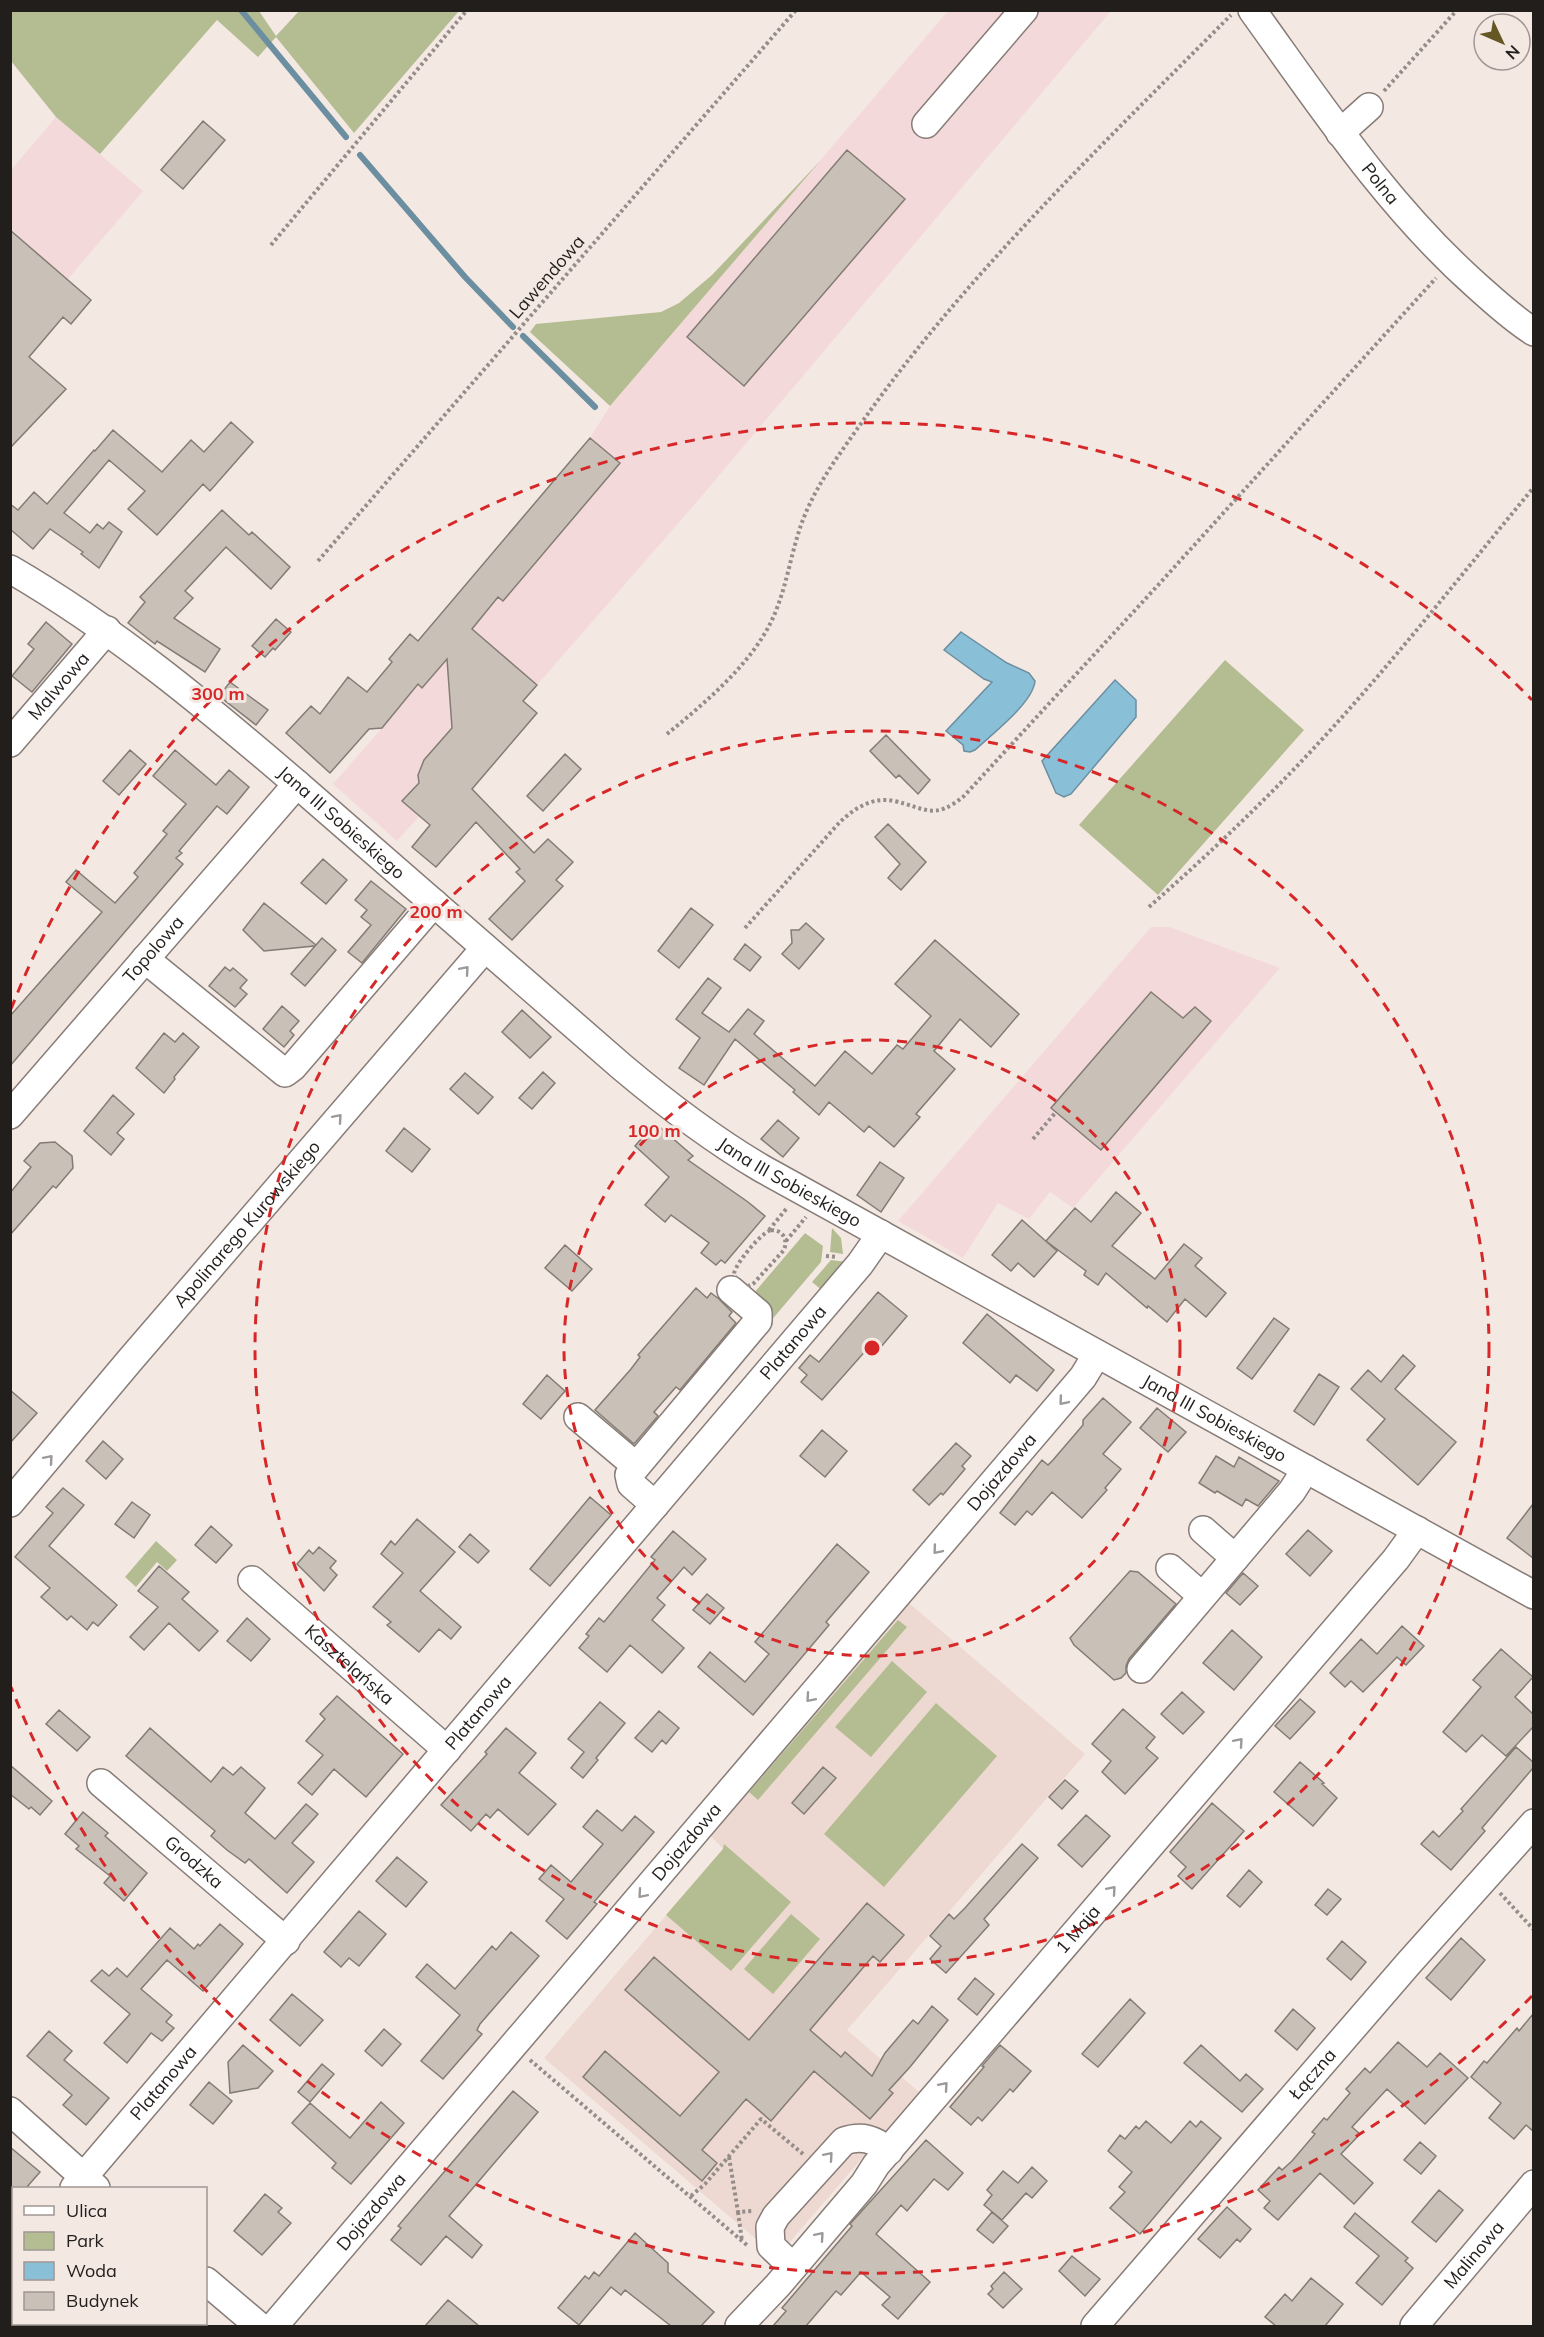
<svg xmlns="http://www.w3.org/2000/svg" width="1544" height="2337" font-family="Mulish,sans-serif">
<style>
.commercial{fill:#f4d9da}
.built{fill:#edd9d1}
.green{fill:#b4bd92}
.water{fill:#8abfd8;stroke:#6b8fa0;stroke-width:1.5}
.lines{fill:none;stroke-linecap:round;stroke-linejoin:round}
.stream{stroke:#6b8fa0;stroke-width:6}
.building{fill:#c9c1b8;stroke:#837c74;stroke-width:1.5}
.minor-casing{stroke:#877c77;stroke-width:30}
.path{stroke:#958d89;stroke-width:4;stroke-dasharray:3 3;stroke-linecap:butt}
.minor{stroke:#fff;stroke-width:27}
.oneway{stroke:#9c9a99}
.ring{fill:none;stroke:#d62828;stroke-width:3;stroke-dasharray:10 8}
.labels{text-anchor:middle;stroke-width:6;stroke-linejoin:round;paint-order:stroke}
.street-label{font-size:18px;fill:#221e1c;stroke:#f4e8e3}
.centre{fill:#d62828;stroke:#f4e8e3;stroke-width:3}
.ring-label{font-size:18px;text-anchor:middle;font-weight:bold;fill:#d62828;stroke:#f4e8e3;stroke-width:6;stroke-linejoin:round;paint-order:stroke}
</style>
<rect width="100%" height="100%" fill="#f4e8e3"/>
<!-- commercial -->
<path class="commercial" d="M948,11H1111L695,504L537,685L397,841L333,784L381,729H372L352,711L392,662L389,659L410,634L418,641L590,438L610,406Z
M56,117L143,191L11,346V170Z
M1151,927H1169L1280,968L1073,1208L1050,1192L1029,1219L998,1203L963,1258L898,1221Z"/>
<!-- built -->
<path class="built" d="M909,1603L1085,1754L847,2030L919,2092L777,2257L544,2058L723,1849L710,1835Z"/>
<!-- green -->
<path class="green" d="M10,11H259L276,36L299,11H459L354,133L276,37L258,57L217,20L100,154L56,117L11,61Z
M821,160L610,406L530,332L536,324L661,312L679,303L712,275Z
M1225,660L1304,730L1158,895L1079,825Z
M832,1228L841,1238L843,1254L830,1252Z
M805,1233L823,1246L821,1262L718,1383L754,1293Z
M831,1260L847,1262L824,1292L812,1282Z
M156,1541L177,1560L167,1571L157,1562L136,1587L125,1577Z
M898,1620L907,1627L758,1800L749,1792Z
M892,1661L927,1692L871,1757L835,1727Z
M936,1703L997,1756L884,1887L824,1834Z
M724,1844L791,1902L731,1971L666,1915L723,1849Z
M791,1914L820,1939L773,1994L744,1969Z"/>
<!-- water -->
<path class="water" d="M961,632L1007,663L1029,673L1035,681C1033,703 991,735 975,750L970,752L964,751L963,745L946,731L992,682L984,679L944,650Z
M1115,680L1136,700V717L1071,794L1064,797L1056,793L1042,761Z"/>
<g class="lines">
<!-- stream -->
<path class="stream" d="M241,10L346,137
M360,155L465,277L513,327
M523,336L595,407"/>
</g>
<!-- building -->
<path class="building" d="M203,121L225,140L183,189L161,170Z
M847,150L905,199L744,386L687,337Z
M10,230L91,300L71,324L63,317L29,357L66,389L10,448Z
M231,422L253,442L210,491L203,484L157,535L128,509L145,491L109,460L64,513L90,533L97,524L103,529L109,522L122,532L99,568L81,554L83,552L50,529L33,549L10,529V504L18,510L34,492L47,504L94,450L95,451L113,430L162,472L191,440L204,452Z
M590,438L620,463L503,601L498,597L472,629L537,685L523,701L537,713L472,789L534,853L548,839L573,862L556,880L563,886L512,940L489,919L525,881L516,872L520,869L476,822L436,867L412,847L430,825L402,801L419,783L418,775L424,760L452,728L447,659L422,688L418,684L382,728L369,729L330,773L286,733L311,706L320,714L348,677L367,692L392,662L389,659L410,634L418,641Z
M222,510L249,535L252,532L290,567L271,589L226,547L185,591L193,598L174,618L220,649L205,672L157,641L155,644L128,623L145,602L140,597Z
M276,619L291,632L275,650L273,648L265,657L252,646Z
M46,622L72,644L32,692L12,676L34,649L28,644Z
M230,682L268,710L256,725L219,696Z
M886,735L930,780L918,794L899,775L896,778L870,751Z
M130,750L146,764L119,795L103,781Z
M175,750L216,785L229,770L249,787L227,814L217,806L179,851L182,853L176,858L183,864L10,1066V1016L102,912L66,882L76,870L115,903L138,877L134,873L167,834L163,831L186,804L153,776Z
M565,754L581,769L543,811L527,796Z
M888,824L926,862L901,890L888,878L900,864L875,837Z
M323,859L347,880L326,904L301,883Z
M371,881L406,909L362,963L348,952L371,925L361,917L367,910L355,900Z
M264,903L316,945L322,938L336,950L305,986L291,974L315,946L264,951L243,930Z
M691,908L713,925L679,968L658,951Z
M806,923L824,939L799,969L782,954L792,943L791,930H799Z
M935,940L1019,1014L991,1047L960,1019L934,1051L955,1069L916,1114L920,1117L894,1147L869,1126L864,1132L829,1102L819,1115L793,1092L795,1090L735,1039L704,1085L679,1068L700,1038L676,1019L708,978L721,988L702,1013L729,1032L748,1009L764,1021L754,1034L815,1086L845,1051L872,1074L897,1045L903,1049L931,1016L895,984Z
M745,944L761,957L750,971L734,959Z
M225,967L230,971L233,968L247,980L240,988L247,994L235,1007L209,986Z
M1151,992L1183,1018L1195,1007L1211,1021L1101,1150L1051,1108Z
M282,1006L299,1021L290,1031L294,1035L284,1047L263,1029Z
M522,1010L551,1037L530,1058L502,1032Z
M164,1033L175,1042L183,1033L199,1047L174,1077L175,1079L164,1093L136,1068Z
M543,1072L555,1083L532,1109L519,1098Z
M465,1073L493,1097L478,1114L450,1089Z
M113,1095L134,1114L117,1133L124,1139L111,1155L84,1131Z
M778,1120L799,1138L783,1157L761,1139Z
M655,1123L693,1156L688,1160L748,1202L765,1216L725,1263L721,1260L716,1265L701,1253L709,1243L671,1215L665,1222L645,1205L669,1177L635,1146Z
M404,1128L430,1149L412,1172L386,1151Z
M55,1142L72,1156L73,1168L56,1188L53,1186L10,1235V1193L31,1167L24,1161L40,1143Z
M880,1162L904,1178L881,1212L857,1195Z
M1116,1192L1141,1213L1112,1246L1155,1279L1184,1244L1202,1258L1195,1266L1226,1293L1206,1317L1185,1299L1167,1322L1148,1306L1147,1308L1106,1273L1098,1285L1084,1275L1086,1271L1046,1241L1075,1208L1091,1222Z
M1022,1220L1057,1251L1034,1277L1018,1263L1011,1271L992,1255Z
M565,1245L592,1269L572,1291L545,1268Z
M696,1288L707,1298L711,1293L719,1299L732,1312L729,1316L736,1323L680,1390L676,1387L654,1412L658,1416L634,1444L595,1410L631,1369L640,1357L638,1355Z
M878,1292L907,1316L875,1354L868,1348L822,1400L801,1382L807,1375L799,1368L810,1355L819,1362Z
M987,1314L1054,1370L1037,1391L1016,1375L1010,1383L963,1343Z
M1274,1318L1289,1329L1252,1379L1237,1368Z
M1403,1355L1415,1366L1395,1389L1456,1442L1418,1485L1367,1440L1385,1419L1351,1389L1368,1370L1381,1382Z
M1319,1374L1339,1387L1314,1425L1294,1411Z
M547,1375L565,1391L541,1419L523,1404Z
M10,1390L37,1413L10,1443Z
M1103,1398L1131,1422L1103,1454L1121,1469L1105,1488L1107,1490L1082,1518L1052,1492L1032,1515L1027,1511L1015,1525L1000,1513L1042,1460L1048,1465L1053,1460L1083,1425V1420Z
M1157,1408L1186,1432L1168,1452L1140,1428Z
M822,1430L847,1451L825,1477L800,1456Z
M103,1441L123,1459L106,1479L86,1461Z
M956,1443L971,1456L962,1466L965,1469L943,1495L941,1493L929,1505L913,1490Z
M1216,1456L1234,1467L1239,1457L1279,1481L1258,1506L1246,1499L1242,1506L1217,1491L1215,1493L1199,1483Z
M63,1488L84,1505L49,1546L117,1605L98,1626L93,1622L87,1630L71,1616L67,1620L41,1597L50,1588L15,1557L53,1513L46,1507Z
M590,1497L611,1515L550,1586L530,1569Z
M132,1502L150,1515L134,1538L115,1524Z
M1533,1504V1558L1507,1538Z
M417,1519L455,1552L420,1591L461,1627L451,1639L439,1629L419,1652L387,1625L391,1622L373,1607L403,1573L381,1554L391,1541L395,1545Z
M211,1526L232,1545L216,1563L195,1545Z
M1308,1530L1332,1551L1310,1576L1286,1554Z
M673,1531L706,1559L692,1575L684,1567L657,1598L665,1605L652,1620L684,1648L662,1673L630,1645L607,1672L579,1648L589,1636L586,1634L599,1618L604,1622L655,1560L651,1557Z
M470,1534L489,1551L478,1563L459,1547Z
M837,1544L869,1572L826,1622L829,1625L753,1715L698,1667L710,1652L745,1682L769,1654L755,1642Z
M319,1547L336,1561L330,1568L337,1575L324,1591L297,1564L309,1550L313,1554Z
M159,1566L189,1592L182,1599L218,1631L199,1651L169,1623L144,1650L130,1637L158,1607L138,1591Z
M1130,1571L1138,1572L1176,1604L1129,1659L1126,1666V1673L1121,1678L1114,1680L1074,1645L1070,1638Z
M1243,1573L1258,1586L1240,1605L1226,1593Z
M707,1594L724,1608L710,1624L693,1610Z
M247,1618L270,1639L251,1661L227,1641Z
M1402,1626L1424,1646L1406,1665L1397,1657L1363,1692L1351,1681L1345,1687L1330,1673L1361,1639L1377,1654Z
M1232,1630L1262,1657L1234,1690L1203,1663Z
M1501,1649L1533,1677L1515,1697L1533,1714V1727L1506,1756L1482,1735L1466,1752L1443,1732L1481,1687L1473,1680Z
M1182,1692L1204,1712L1183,1734L1161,1714Z
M337,1696L403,1754L366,1797L334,1769L312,1795L298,1783L323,1755L306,1741L325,1719L320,1714Z
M1300,1699L1315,1712L1290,1739L1275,1726Z
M600,1702L625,1723L596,1758L598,1760L583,1778L571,1768L584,1752L568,1739Z
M1123,1709L1155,1737L1146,1748L1158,1758L1125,1794L1102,1772L1111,1761L1092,1744Z
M59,1710L90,1737L77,1751L46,1724Z
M659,1711L679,1728L666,1744L662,1740L652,1752L635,1738Z
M150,1728L211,1782L223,1767L233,1775L241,1767L265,1788L245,1813L275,1839L306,1804L318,1814L292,1843L314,1862L287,1893L249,1859L245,1863L227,1850L211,1836L215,1831L126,1756Z
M506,1728L536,1753L519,1773L556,1804L528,1835L498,1809L490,1818L486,1814L471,1831L441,1805L487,1754L485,1752Z
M1516,1747L1533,1762V1768L1482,1828L1485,1831L1451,1870L1421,1844L1433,1831L1439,1837L1463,1811L1461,1809Z
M1300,1762L1324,1783L1322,1784L1337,1798L1313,1826L1274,1792Z
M10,1765L52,1801L40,1815L31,1807L29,1809L10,1794Z
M823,1767L836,1778L804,1814L792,1803Z
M1065,1780L1078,1791L1062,1809L1049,1797Z
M1212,1803L1244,1831L1192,1889L1178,1876L1186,1867L1170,1852Z
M597,1810L622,1831L635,1816L654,1832L594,1902L597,1904L567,1939L546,1921L564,1899L539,1879L551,1865L571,1882L603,1844L583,1827Z
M83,1812L108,1833L105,1836L147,1873L124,1901L104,1883L110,1876L76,1849L79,1846L65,1834Z
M1086,1815L1110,1836L1082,1867L1058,1845Z
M1022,1844L1038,1858L984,1919L989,1925L946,1973L930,1959L941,1946L930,1936L949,1914L954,1919L965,1908Z
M397,1857L427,1882L406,1907L376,1881Z
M1249,1870L1262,1882L1240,1907L1227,1896Z
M1328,1889L1341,1899L1327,1915L1315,1905Z
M867,1903L904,1935L880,1962L873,1956L810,2030L841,2057L845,2052L872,2076L885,2053L913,2020L918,2024L932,2006L948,2020L910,2067L889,2090L893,2093L870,2119L814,2071L771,2121L746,2099L702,2150L717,2163L702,2181L583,2077L605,2051L680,2116L719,2072L625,1990L654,1957L749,2040Z
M359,1911L386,1934L359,1966L349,1958L341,1967L324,1952Z
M220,1924L243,1944L203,1991L167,1960L141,1989L172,2015L166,2022L174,2028L162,2041L151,2033L127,2063L104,2043L130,2014L91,1981L102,1970L109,1976L117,1968L127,1977L170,1928L194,1949L198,1944L200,1946Z
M511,1932L539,1956L480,2024L477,2030L482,2034L443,2079L421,2061L460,2015L416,1977L427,1964L455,1989L492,1946L496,1950Z
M1461,1938L1485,1960L1451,2000L1426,1978Z
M1342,1941L1366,1962L1351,1980L1327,1959Z
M975,1978L994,1994L977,2015L958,1999Z
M292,1994L323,2020L300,2046L270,2020Z
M1130,1999L1145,2013L1098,2067L1082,2054Z
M1293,2009L1315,2028L1297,2050L1275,2031Z
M1533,2014V2131L1526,2125L1514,2139L1489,2118L1501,2103L1471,2077L1484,2061L1487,2063L1517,2028L1519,2031Z
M384,2029L401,2044L382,2066L365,2051Z
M49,2031L72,2051L64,2060L109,2098L86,2125L63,2105L72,2095L27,2056Z
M1398,2042L1427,2067L1440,2053L1468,2078L1425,2124L1387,2089L1352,2127L1360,2134L1341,2154L1373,2183L1354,2204L1320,2173L1278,2220L1264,2208L1270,2201L1258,2190L1279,2167L1282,2170L1292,2161L1315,2134L1312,2132L1324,2118L1327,2120L1350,2093L1346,2089L1365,2068L1370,2073Z
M243,2045L273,2071L258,2088L230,2093L228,2062Z
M1000,2045L1031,2071L1013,2092L1010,2089L982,2121L978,2117L971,2125L950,2107L984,2067L982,2066Z
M1201,2045L1240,2081L1246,2074L1263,2089L1242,2112L1184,2063Z
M322,2064L334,2074L310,2102L298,2092Z
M209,2082L232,2101L213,2124L190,2105Z
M513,2091L538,2112L449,2216L482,2245L472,2258L446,2236L421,2265L391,2240L401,2228L398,2226Z
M381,2102L404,2123L351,2184L332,2168L336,2163L292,2123L310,2103L350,2138Z
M1146,2121L1171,2143L1190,2121L1196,2127L1201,2121L1221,2138L1140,2234L1110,2208L1125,2192L1119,2187L1132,2172L1108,2151L1120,2135L1125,2139L1136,2126L1139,2129Z
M926,2140L963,2173L948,2190L934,2179L907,2211L901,2205L876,2234L930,2282L898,2319L882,2305L890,2297L861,2272L841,2295L836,2291L806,2326H773L786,2311L782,2308L852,2226L850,2224Z
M1420,2142L1436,2156L1421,2174L1404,2160Z
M10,2147L40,2172L26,2188H10Z
M1032,2167L1047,2181L1032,2198L1026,2193L1002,2220L984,2205L992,2195L987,2190L1003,2171L1018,2183Z
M1439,2190L1463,2210L1436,2242L1412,2222Z
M265,2194L282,2208L278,2212L291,2223L262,2255L234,2231Z
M1227,2207L1251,2229L1240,2242L1237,2239L1220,2258L1198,2239Z
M992,2212L1008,2226L993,2243L977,2230Z
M1355,2213L1408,2258L1405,2261L1413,2268L1382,2305L1356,2283L1379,2256L1344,2227Z
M635,2233L668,2263V2272L714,2312L701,2326H671L625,2290L621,2295L611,2287L579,2325L558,2308L585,2276L589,2279L594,2272L599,2276Z
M1072,2256L1100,2279L1085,2296L1059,2271Z
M1004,2272L1022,2289L1003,2308L988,2294L993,2289L991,2286Z
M1311,2278L1343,2304L1325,2326H1276L1265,2317L1285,2294L1292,2301Z
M448,2300L479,2326H425Z"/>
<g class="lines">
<!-- minor casing -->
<g class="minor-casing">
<g id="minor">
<path id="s1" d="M1252,10C1322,107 1387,206 1477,286C1495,302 1513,319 1534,332"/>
<path d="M926,124L1024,10"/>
<path d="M1340,133L1369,107"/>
<path id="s2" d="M10,569C115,630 205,705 297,784C405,878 513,973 622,1067C666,1104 712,1139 761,1168L1534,1595"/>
<path id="s3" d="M10,743L107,630"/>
<path d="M145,959L285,1073L293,1067L434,903"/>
<path id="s4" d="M10,1115L297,784"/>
<path d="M578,1417L636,1466"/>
<path id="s5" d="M10,1503L131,1359L485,948"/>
<path d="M655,1505L631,1484L629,1475L758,1321V1313L731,1290"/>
<path d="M1203,1530L1235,1558"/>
<path d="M1170,1568L1202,1596"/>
<path id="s6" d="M252,1580L447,1750"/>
<path d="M1141,1669L1292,1491L1306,1469"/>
<path id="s7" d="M101,1783L286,1941"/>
<path d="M10,2111L96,2188"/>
<path id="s8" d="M74,2188L860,1264L881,1234"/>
<path d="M10,2262L14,2258"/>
<path d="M793,2267L771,2246L770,2227L776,2216L844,2141C862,2135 874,2139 889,2151"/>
<path d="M206,2281L259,2326"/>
<path id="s9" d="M274,2326L1083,1377L1097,1354"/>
<path id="s10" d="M739,2326L778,2285L864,2184L876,2165L1396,1559L1417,1530"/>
<path id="s11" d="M1095,2326L1408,1964L1534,1823"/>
<path id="s12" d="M1414,2326L1534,2184"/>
</g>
</g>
<!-- path -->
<path class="path" d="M1384,91L1457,10
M271,245L467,10
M318,561L796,10
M667,734C704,704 750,665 771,622C786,591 790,557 801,525C814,488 838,456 860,425C964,277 1103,144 1231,15
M1149,907C1200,862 1250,815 1297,766C1381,678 1456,581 1534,487
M745,928L839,823C853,809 873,796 894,801C926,808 934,821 964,796L1160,583L1436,278
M1033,1139L1056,1112
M769,1230L787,1208
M771,1230C783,1230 788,1239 784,1250L753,1284L746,1287L739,1284L734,1274C735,1264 761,1233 771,1230Z
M786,1241L806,1217
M826,1256L837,1257
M1500,1893L1534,1930
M530,2060L748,2246
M729,2157L738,2212L752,2211
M691,2196L705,2184L761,2119L803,2154
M738,2212L742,2241"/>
<!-- minor -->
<use href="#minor" class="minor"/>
</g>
<!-- one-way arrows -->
<defs><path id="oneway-chevron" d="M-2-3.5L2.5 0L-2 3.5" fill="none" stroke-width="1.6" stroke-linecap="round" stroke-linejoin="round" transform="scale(1.5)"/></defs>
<g class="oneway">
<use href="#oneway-chevron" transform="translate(465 970) rotate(-49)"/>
<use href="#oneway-chevron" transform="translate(338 1118) rotate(-49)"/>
<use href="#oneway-chevron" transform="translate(1063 1401) rotate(130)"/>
<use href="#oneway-chevron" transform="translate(49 1459) rotate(-49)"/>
<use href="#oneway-chevron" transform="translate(937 1550) rotate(130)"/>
<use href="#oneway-chevron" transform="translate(810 1698) rotate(131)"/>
<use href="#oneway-chevron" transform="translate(1239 1742) rotate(-49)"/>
<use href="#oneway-chevron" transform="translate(1112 1890) rotate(-49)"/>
<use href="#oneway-chevron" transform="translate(642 1894) rotate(131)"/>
<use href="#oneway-chevron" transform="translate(944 2086) rotate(-49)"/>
<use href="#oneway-chevron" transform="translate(829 2156) rotate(-49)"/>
<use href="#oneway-chevron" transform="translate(820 2236) rotate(-49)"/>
</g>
<!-- distance rings -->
<g class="ring">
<circle cx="872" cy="1348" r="308"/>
<circle cx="872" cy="1348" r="617"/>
<path d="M1532 1996A925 925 0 0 1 11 1687M11 1009A925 925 0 0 1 1532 700"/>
</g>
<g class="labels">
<!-- street labels -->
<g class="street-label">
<text dy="6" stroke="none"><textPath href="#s1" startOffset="216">Polna</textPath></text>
<text transform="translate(547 277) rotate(-49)" y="6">Lawendowa</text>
<text dy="6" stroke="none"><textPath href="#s3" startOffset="75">Malwowa</textPath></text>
<text dy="6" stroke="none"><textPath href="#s2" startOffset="418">Jana III Sobieskiego</textPath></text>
<text dy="6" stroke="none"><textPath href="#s4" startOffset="219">Topolowa</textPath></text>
<text dy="6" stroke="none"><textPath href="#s2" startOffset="994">Jana III Sobieskiego</textPath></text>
<text dy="6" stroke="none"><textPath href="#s5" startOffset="366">Apolinarego Kurowskiego</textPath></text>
<text dy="6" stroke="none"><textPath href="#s8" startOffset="1110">Platanowa</textPath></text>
<text dy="6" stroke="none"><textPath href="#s2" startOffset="1480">Jana III Sobieskiego</textPath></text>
<text dy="6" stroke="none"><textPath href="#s9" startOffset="1122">Dojazdowa</textPath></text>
<text dy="6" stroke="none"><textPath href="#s6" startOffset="129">Kasztelańska</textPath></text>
<text dy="6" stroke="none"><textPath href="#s8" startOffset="624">Platanowa</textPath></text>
<text dy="6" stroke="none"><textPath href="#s9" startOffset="636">Dojazdowa</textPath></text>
<text dy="6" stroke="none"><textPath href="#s7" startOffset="122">Grodzka</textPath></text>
<text dy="6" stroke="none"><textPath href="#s10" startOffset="522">1 Maja</textPath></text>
<text dy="6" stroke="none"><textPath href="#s11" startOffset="333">Łączna</textPath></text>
<text dy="6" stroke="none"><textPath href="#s8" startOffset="138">Platanowa</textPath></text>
<text dy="6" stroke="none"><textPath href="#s9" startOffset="150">Dojazdowa</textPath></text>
<text dy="6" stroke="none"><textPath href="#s12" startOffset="93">Malinowa</textPath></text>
</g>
</g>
<circle cx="872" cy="1348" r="9" class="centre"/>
<g class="ring-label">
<text x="218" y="700">300 m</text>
<text x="436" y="918">200 m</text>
<text x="654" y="1137">100 m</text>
</g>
<!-- border -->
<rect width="1544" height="2337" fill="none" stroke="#221e1c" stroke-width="24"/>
<!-- legend -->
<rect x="12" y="2187" width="195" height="138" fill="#f4e8e3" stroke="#a09793" stroke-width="1.5"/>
<rect x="24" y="2206" width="30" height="9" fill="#ffffff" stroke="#a09793" stroke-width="1.5"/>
<text x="66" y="2217" font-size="18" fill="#221e1c">Ulica</text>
<rect x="24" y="2232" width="30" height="18" fill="#b4bd92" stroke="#a09793" stroke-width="1.5"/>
<text x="66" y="2247" font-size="18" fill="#221e1c">Park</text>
<rect x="24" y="2262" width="30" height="18" fill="#8abfd8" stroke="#a09793" stroke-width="1.5"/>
<text x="66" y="2277" font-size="18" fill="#221e1c">Woda</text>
<rect x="24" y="2292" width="30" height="18" fill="#c9c1b8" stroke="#a09793" stroke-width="1.5"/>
<text x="66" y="2307" font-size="18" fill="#221e1c">Budynek</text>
<!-- north arrow -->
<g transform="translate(1502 42) rotate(134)"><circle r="28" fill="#f4e8e3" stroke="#a09793" stroke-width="1.5"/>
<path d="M0-4.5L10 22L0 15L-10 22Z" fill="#635724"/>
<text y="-9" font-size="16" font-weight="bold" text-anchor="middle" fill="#221e1c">N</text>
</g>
</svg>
